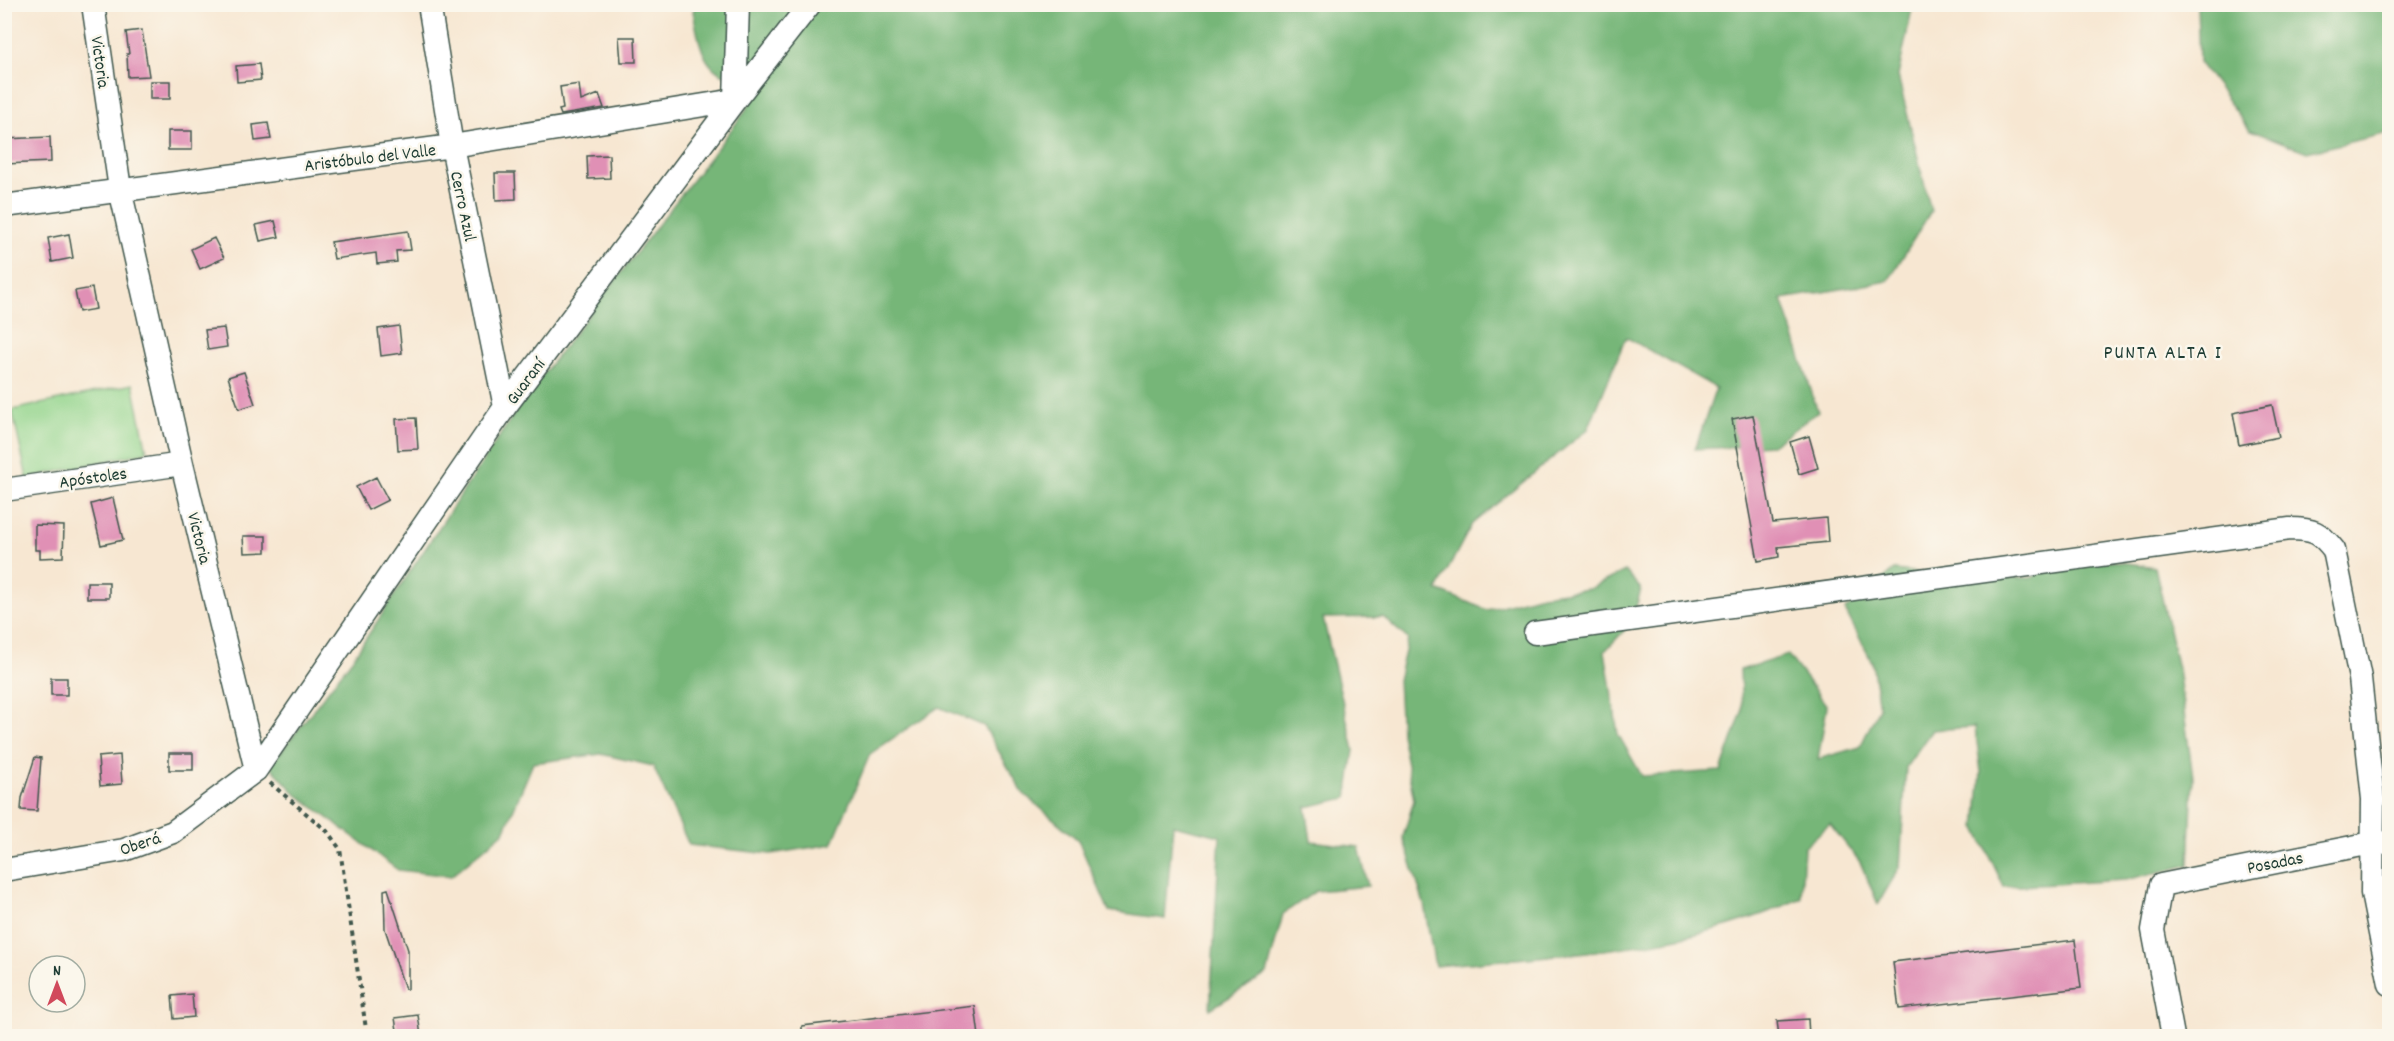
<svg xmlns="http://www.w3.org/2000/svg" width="2394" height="1041" font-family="Dekko,sans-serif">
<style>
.green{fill:#93d48c;stroke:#598860;stroke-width:1.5}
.forest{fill:#76b678;stroke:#4a7a56;stroke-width:1.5}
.building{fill:#e090b5}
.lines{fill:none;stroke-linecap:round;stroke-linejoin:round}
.minor-casing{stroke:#3f564c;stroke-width:25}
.path{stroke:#3f564c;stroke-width:4;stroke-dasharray:4.5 4.5;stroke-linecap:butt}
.minor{stroke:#fff;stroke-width:22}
.labels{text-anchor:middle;stroke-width:5;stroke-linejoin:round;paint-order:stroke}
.street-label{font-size:18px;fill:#1f3d34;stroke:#fbf7ec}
.neighbourhood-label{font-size:20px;letter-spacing:1.5px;fill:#1f3d34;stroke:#fbf7ec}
</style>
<rect width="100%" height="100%" fill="#fbf7ec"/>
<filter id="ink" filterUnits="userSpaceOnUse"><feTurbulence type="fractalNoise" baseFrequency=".0167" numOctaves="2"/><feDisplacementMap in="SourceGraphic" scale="12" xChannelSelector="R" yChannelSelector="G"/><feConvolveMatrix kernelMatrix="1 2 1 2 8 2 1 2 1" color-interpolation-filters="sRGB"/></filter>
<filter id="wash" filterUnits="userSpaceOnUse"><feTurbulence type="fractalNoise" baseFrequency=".008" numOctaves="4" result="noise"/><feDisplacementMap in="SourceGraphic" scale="24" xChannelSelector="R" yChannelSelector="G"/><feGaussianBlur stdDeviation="1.35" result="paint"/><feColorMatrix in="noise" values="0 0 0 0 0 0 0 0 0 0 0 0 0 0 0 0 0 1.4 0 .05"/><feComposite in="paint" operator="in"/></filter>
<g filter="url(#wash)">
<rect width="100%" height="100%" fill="#f7e7d2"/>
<!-- green -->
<path class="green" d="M133,384L147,452L27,478L12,410Z"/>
<!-- forest -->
<path class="forest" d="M1913,4L1898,76L1931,211L1888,281L1782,299L1818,412L1772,445L1695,449L1716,388L1626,337L1588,429L1472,524L1437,590L1487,610L1541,595L1589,589L1625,571L1641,589L1632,622L1605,651L1618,734L1642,776L1721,771L1742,712L1740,670L1788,655L1827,706L1818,759L1860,747L1879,708L1872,662L1845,610L1894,570L1967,577L2032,578L2065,554L2155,567L2178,669L2193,777L2189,865L2125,880L2004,887L1976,828L1981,772L1975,727L1932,730L1906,767L1900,867L1878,904L1860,862L1830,824L1804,847L1801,898C1688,952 1557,954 1435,966L1424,904L1403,837L1414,800L1401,734L1398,680L1408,639L1383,617L1323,618L1354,750L1347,798L1306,807L1311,841L1359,847L1368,886L1316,891L1283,914L1267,974L1210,1009L1220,836L1173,825L1165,919L1109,911L1078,840L1023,793L984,726L939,707L870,754L832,844L771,854L689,845L653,766L601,754L533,763L504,832L451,876L398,870L296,794L270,766L353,658L524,399L744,113L758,89L762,75C753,76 742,78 734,77C701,74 698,36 693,11L696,5Z
M2197,5H2389V133L2307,152L2250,130L2199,62Z"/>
<g id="blocks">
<!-- building -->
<path class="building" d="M142,30L149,76L128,77L127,54H129L126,32Z
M619,37H635L636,62H621Z
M259,64L261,80L237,82L236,66Z
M150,81H170V99H150Z
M579,84L581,101L599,94L604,108L561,115L559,110L563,109L560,87Z
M268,123L271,139L255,141L253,125Z
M168,131H192V150H168Z
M50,137L51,162L4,164V139Z
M609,155L610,178L588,179L587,156Z
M495,173H515L516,199L496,200Z
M275,221L279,237L260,241L256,225Z
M408,231L411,250L396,251L397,262L377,264L376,253L334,259L331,242Z
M69,234L73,258L52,262L48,238Z
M214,238L224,258L200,269L191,249Z
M92,288L96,309L79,312L75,291Z
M399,326L402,353L381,356L378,329Z
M224,328L227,347L208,350L205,330Z
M244,372L255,404L239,409L228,377Z
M2272,405L2279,437L2239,445L2233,413Z
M1753,415L1773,523L1826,518L1828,542L1778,547L1779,557L1758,561L1732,419Z
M416,418L418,449L398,450L396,419Z
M1809,436L1818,468L1799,474L1790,442Z
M376,477L388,500L368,510L356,487Z
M113,498L123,540L101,545L91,504Z
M35,525L64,526L63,557L40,558V550H35Z
M243,536H266V552L244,553Z
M87,582H109V598H87Z
M51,678H67V695H51Z
M169,753H193V770H169Z
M120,755L122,784L100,786L98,757Z
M35,757L41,758L37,811L21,810L22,798Z
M388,889L408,950V989H405L385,929L384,890Z
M2075,940L2081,988L1899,1009L1893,962Z
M192,994L194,1017L174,1019L172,996Z
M975,1006L979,1036H802V1026Z
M418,1015L421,1036H398L395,1018Z
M1808,1019L1809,1036H1779L1777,1021Z"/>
</g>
</g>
<g filter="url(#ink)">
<use href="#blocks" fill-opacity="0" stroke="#3f564c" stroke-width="1.5"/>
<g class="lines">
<!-- minor casing -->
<g class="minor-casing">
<path id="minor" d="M93,4L120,189L182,464L256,770
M429,4L452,146L505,407
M735,100L738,4
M4,206L452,146L735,100
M4,490L182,464
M1535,633L2290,529C2313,529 2320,532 2334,550L2360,678L2373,799L2372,893L2390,984
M4,870L124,850L173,832L256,770L505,407L735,100L810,4
M2173,1036L2153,930L2161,885L2362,845L2390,842"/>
</g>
<!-- path -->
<path class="path" d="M270,783L327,831L340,849L367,1036"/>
<!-- minor -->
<use href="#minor" class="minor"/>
</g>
</g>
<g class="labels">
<!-- street labels -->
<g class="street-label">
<text transform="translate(101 62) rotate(82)" y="6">Victoria</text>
<text transform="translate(370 157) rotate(-7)" y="6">Aristóbulo del Valle</text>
<text transform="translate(464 206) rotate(78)" y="6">Cerro Azul</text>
<text transform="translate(525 381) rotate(-53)" y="6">Guaraní</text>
<text transform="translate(93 477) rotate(-8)" y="6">Apóstoles</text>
<text transform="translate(200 538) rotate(76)" y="6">Victoria</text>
<text transform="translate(140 843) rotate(-18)" y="6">Oberá</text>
<text transform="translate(2275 862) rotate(-11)" y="6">Posadas</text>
</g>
<!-- neighbourhood labels -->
<g class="neighbourhood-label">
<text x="2163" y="358">PUNTA ALTA I</text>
</g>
</g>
<!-- margin -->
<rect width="2394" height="1041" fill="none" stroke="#fbf7ec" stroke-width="24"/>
<!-- north arrow -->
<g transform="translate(57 984)"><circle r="28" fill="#fbf7ec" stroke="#a3ada2" stroke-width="1.5"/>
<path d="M0-4.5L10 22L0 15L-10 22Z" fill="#d1495b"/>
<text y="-9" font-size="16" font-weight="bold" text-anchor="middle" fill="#1f3d34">N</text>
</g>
</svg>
